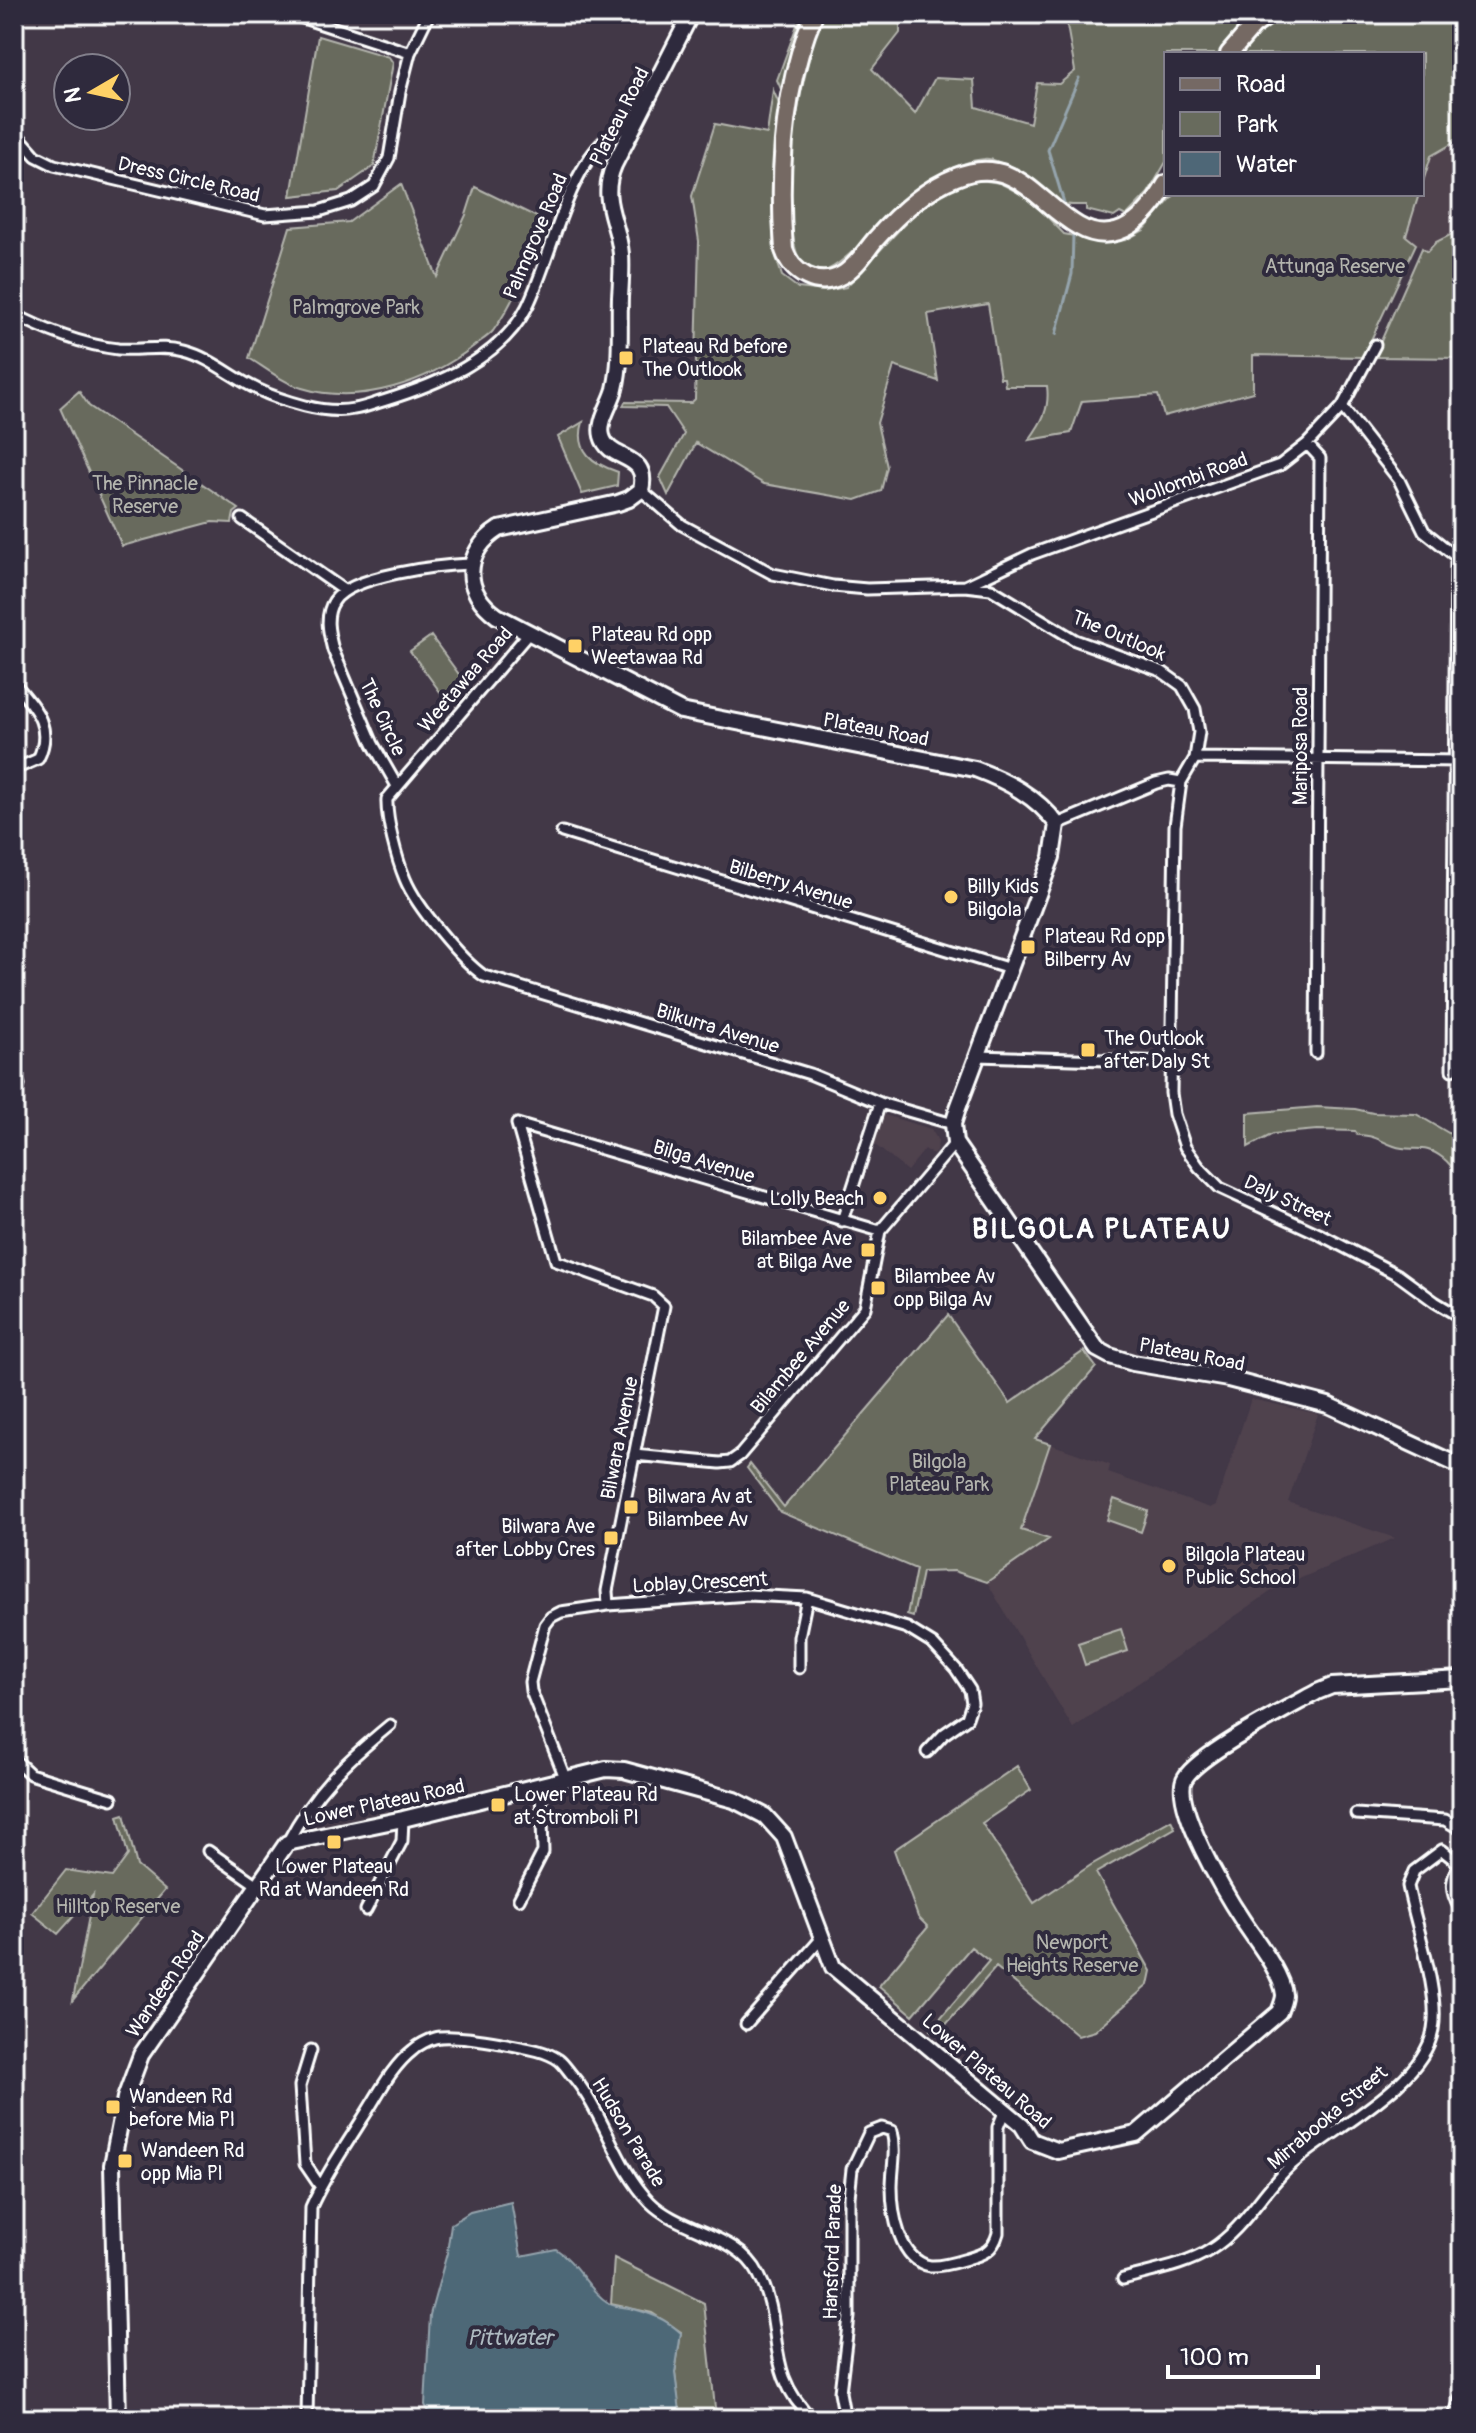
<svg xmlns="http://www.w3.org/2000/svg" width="1476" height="2433" font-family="Pangolin,sans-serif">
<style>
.built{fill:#50424e}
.green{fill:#686b5d;stroke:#b4b5ae;stroke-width:2}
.water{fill:#4e6777;stroke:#95a4ad;stroke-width:2}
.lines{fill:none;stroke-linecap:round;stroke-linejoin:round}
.stream{stroke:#95a4ad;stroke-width:3}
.street-casing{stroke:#fff;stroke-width:15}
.secondary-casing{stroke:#fff;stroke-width:20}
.primary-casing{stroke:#fff;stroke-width:22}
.street{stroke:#2f2a3d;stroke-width:9}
.secondary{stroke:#2f2a3d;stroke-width:14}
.primary{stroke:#756964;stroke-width:16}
.poi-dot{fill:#ffd166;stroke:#2f2a3d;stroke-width:3}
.labels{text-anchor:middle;stroke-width:8;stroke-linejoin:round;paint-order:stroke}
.street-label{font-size:20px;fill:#fff;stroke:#2f2a3d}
.park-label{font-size:20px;fill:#b4b5ae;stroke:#2f2a3d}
.poi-label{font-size:20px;fill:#fff;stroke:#2f2a3d;text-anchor:start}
.water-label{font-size:22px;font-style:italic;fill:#afbbc2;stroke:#2f2a3d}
.district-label{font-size:28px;font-weight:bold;letter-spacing:2px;fill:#fff;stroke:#2f2a3d}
</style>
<rect width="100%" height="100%" fill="#423847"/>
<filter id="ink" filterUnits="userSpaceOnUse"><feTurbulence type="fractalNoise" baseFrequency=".0125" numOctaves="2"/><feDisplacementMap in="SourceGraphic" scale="16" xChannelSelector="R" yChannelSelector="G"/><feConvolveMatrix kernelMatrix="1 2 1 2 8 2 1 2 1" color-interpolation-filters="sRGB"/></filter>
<g filter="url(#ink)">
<!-- built -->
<path class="built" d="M1462,115V252L1449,269L1383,219L1402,194H1422V167Z
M884,1115L931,1129L938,1141L937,1149L933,1155L925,1149L907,1171L873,1143Z
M1251,1399L1318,1414L1288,1502L1395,1538L1273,1590L1073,1728L987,1582L1048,1540L1021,1530L1050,1444L1110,1465L1108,1473L1210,1508L1216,1505Z"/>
<!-- green -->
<path class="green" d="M801,14H807L781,89L777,80Z
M822,14H900V33L872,69L915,114L935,78L974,80L976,107L1030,123L1037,83L1059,84L1075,71L1065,14H1256L1238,29L1221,54H1166V162L1148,193L1126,216L1120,213L1114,217L1086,210V205C1079,205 1068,206 1061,203C1057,201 1051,195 1047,191C1032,179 1020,169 1001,163C996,161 990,158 984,159C952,162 918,188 895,209C858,242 798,330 791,217C787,147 801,80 822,14Z
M1279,14H1462V138L1431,156L1422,185V54H1240L1253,35Z
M318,36L389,57L393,63L374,166L338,191L291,196Z
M773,90L780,106L772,198L774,251L782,276L798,288L825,291L846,287L926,201L954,186L980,180L1000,183L1030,199L1064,234L1107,242L1126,240L1144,230L1175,194H1419L1406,236L1416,244L1363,357L1253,355V392L1164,416L1158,395L1082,401L1071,433L1029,440C1042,422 1050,409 1047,386H1005L1004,378H1000L988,304L928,314L938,381L894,366L877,423L887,467L881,491L856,500L764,484L696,443L668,495L660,477L684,434L666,407L623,406L625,402L691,403L695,399L699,241L692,196L715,124L767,134Z
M401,184L437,277L466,215L475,187L543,220C530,259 518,297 493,331C488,337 480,341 474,346C428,382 360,406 302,388C284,383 265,368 249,358L290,227L349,222Z
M1462,229V358L1374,357L1422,248L1427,252L1436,242Z
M79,391L89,406L239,509L234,513L232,523L212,522L122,546L60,408Z
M583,422C574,452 594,464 618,472L617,486L582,494L558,437Z
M431,636L466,684L449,704L410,651Z
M1317,1107L1355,1109L1373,1113L1416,1114L1462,1141V1176C1453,1171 1451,1164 1443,1158C1423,1142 1413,1153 1394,1146C1377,1140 1378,1136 1358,1135L1355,1131L1317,1130L1273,1134L1248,1147V1113Z
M948,1315L1010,1403L1084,1351L1096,1367L1035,1439L1050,1444L1021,1530L1049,1539L987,1582L954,1571L922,1572L913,1617L907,1615L916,1569L780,1512L747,1468L750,1464L784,1507Z
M1114,1499L1148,1511L1141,1532L1107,1520Z
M1121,1629L1128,1651L1085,1665L1078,1643Z
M1017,1766L1031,1790L982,1823L1034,1903L1091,1865L1171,1820L1175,1828L1096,1873L1151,1971L1148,1985L1095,2031L1078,2036L996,1967L937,2035L930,2030L989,1961L971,1947L913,2015L879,1986L928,1927L918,1917L894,1850Z
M124,1814L137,1866L165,1890L73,2000L93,1895L58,1934L32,1913L66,1870L112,1877L128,1855L118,1816Z
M614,2258L704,2303L715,2408L723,2419L680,2418L675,2373L681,2332L652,2313L611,2304Z"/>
<!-- water -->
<path class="water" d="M511,2202L521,2256L556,2249C578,2263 588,2291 610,2304C615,2307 624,2307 629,2308C650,2313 665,2318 681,2333L675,2373L681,2419H433L425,2405L430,2315L447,2253L451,2224L470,2212Z"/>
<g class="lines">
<!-- stream -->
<path class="stream" d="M1065,206L1048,150L1079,78
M1056,334L1072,274L1073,234"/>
<!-- street casing -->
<g class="street-casing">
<path id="street" d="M291,14L410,53
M14,131L36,156L54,165L265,215L319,211L351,201L374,186L389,158L400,92L410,53L429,14
M14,314C44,330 83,345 118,349C140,351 162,345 184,351C212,358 234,379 259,390C273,397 290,402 305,406C321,410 338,412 354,409C363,408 373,404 383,401C435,385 500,360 527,307C552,257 565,175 607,138C614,132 625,127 633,123
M1342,407L1399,480L1424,531L1459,559
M1307,444L1320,458L1316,1053
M641,490L682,525L773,574L833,586L867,589L965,586L991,589L1075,640L1161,671L1182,686L1195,709L1199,732L1195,758L1181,782L1175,826L1171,1093L1174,1114L1185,1147L1199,1167L1220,1188L1319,1234L1398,1275L1435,1302L1462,1318
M242,519L345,591
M965,586L1032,554L1280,465L1307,444L1342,407L1375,345
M529,633L387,799C386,819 397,860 405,879C416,906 460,959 484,976L810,1074L880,1103L953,1124
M14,683C35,708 54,727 38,759L22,766L14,764
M1195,758L1462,761
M397,786L373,744L333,650C329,634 324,616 334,601C351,575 441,565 471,564
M1057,824L1156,783L1169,780L1181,782
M562,832L1010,969
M977,1056L1172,1062
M1452,1070L1456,556
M14,1071L19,1085L14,1097
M517,1124L556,1261L653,1296L664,1306L607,1591L608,1605
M517,1124L880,1231
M842,1221L880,1103
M634,1455L720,1463L730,1462L740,1455L865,1308L880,1231L955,1143
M799,1668V1637L807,1598
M14,1759L30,1774L112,1799
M566,1780L531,1691L530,1682L545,1625L551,1617L561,1612L608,1605L749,1595L807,1598L907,1628L933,1644L956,1669L970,1690L972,1703L967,1718L944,1734L927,1752
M1356,1814L1445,1820L1462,1830
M287,1843C315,1790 344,1763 390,1725
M208,1851L257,1885
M519,1899L543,1852L541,1787
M366,1910L402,1841L403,1819
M746,2024L821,1939
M311,2050L300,2086L305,2164L320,2186
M1123,2279C1151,2271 1185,2266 1210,2250C1244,2229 1261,2193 1290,2166C1328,2131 1423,2086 1433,2030C1440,1991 1416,1927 1408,1886L1414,1871L1442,1850L1461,1865
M307,2419L311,2207C325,2175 345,2147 363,2118C378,2095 391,2067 413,2050C418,2045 428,2040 435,2038C450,2034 484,2040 501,2043C519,2047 543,2049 559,2060C563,2063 567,2069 571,2074C604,2112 615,2166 650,2202C681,2233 738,2233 759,2275C786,2325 762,2373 813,2419
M845,2419L840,2392L849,2317V2197L852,2169L869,2133L882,2128L892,2131C897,2150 892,2168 892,2187C892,2213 899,2260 930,2266C941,2267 957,2262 967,2259C984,2254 993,2251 998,2233V2127L1005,2110
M1453,2419L1462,2394"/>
</g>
<!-- secondary casing -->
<g class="secondary-casing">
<path id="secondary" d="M691,14L614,165C599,200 618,220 621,254C622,268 621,283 620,297C619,327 622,360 615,389C611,404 598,421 602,436C609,463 650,451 641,490L629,499L618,503L499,529C463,552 462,591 497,616L681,711L975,769C1007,781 1036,796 1057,824L1052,857L958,1108L953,1124L955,1143L1097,1349L1110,1356L1133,1363L1228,1379L1328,1405L1462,1467
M1462,1864C1453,1881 1452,1890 1462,1907
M118,2419L112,2165L125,2098L141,2055L287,1843L403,1819L606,1769L624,1770L734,1800L765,1816L784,1837L833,1967L1022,2125L1032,2141L1058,2151L1136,2134L1279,2012C1281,2007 1284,2000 1284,1995C1283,1974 1254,1938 1243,1921C1227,1897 1170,1802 1185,1778C1199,1754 1288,1708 1317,1692L1332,1686L1462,1679"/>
</g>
<!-- primary casing -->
<g class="primary-casing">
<path id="primary" d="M814,14C783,87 778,171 784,250C792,273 817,289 842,275C855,268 865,252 875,240C897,215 925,189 956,177C1014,153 1037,203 1078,226C1118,249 1149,215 1166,184
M1229,54L1253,26L1270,14"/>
</g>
<!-- street -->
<use href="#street" class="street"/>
<!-- secondary -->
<use href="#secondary" class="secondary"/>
<!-- primary -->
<use href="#primary" class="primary"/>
</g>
</g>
<!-- markers -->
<g class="poi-dot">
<rect x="618" y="350" width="16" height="16" rx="4"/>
<rect x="567" y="638" width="16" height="16" rx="4"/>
<circle cx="951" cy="897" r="8"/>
<rect x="1020" y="939" width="16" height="16" rx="4"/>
<rect x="1080" y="1042" width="16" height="16" rx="4"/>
<circle cx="880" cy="1198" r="8"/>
<rect x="860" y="1242" width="16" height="16" rx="4"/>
<rect x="870" y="1280" width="16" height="16" rx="4"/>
<rect x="623" y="1499" width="16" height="16" rx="4"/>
<rect x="603" y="1530" width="16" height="16" rx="4"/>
<circle cx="1169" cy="1566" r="8"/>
<rect x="490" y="1797" width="16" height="16" rx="4"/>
<rect x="326" y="1834" width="16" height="16" rx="4"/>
<rect x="105" y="2099" width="16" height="16" rx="4"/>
<rect x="117" y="2153" width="16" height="16" rx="4"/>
</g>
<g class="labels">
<!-- street labels -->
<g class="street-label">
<text transform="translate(619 116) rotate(-63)" y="7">Plateau Road</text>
<text transform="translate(189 179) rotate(13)" y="7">Dress Circle Road</text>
<text transform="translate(535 236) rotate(-67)" y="7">Palmgrove Road</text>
<text transform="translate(1188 479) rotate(-20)" y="7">Wollombi Road</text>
<text transform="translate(1119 635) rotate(23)" y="7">The Outlook</text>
<text transform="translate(465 679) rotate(-49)" y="7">Weetawaa Road</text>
<text transform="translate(383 717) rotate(65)" y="7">The Circle</text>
<text transform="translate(876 729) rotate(11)" y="7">Plateau Road</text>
<text transform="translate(1300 746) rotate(-90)" y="7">Mariposa Road</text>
<text transform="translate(791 884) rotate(17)" y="7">Bilberry Avenue</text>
<text transform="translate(718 1028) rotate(17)" y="7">Bilkurra Avenue</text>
<text transform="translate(704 1161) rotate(17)" y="7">Bilga Avenue</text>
<text transform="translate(1288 1200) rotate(25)" y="7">Daly Street</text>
<text transform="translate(1192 1354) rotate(11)" y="7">Plateau Road</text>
<text transform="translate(800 1356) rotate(-50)" y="7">Bilambee Avenue</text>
<text transform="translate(619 1438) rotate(-79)" y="7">Bilwara Avenue</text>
<text transform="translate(700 1582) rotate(-3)" y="7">Loblay Crescent</text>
<text transform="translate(384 1802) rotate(-12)" y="7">Lower Plateau Road</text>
<text transform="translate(165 1984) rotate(-56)" y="7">Wandeen Road</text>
<text transform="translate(987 2071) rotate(41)" y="7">Lower Plateau Road</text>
<text transform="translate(1327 2117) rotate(-40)" y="7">Mirrabooka Street</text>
<text transform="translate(629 2132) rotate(59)" y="7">Hudson Parade</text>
<text transform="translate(832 2252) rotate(-88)" y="7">Hansford Parade</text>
</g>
<!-- park labels -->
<g class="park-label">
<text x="1335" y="273">Attunga Reserve</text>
<text x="356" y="314">Palmgrove Park</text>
<text x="145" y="490">The Pinnacle<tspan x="145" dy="23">Reserve</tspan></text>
<text x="939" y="1468">Bilgola<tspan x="939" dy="23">Plateau Park</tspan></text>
<text x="118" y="1913">Hilltop Reserve</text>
<text x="1072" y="1949">Newport<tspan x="1072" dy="23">Heights Reserve</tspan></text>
</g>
<!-- poi labels -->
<g class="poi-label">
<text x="642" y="353">Plateau Rd before<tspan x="642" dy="23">The Outlook</tspan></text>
<text x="591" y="641">Plateau Rd opp<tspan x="591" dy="23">Weetawaa Rd</tspan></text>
<text x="967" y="893">Billy Kids<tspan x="967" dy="23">Bilgola</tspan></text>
<text x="1044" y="943">Plateau Rd opp<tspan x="1044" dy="23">Bilberry Av</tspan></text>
<text x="1104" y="1045">The Outlook<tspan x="1104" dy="23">after Daly St</tspan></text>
<text x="864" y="1205" text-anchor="end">Lolly Beach</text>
<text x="852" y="1245" text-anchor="end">Bilambee Ave<tspan x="852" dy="23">at Bilga Ave</tspan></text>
<text x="894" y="1283">Bilambee Av<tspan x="894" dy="23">opp Bilga Av</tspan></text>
<text x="647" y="1503">Bilwara Av at<tspan x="647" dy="23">Bilambee Av</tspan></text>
<text x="595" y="1533" text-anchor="end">Bilwara Ave<tspan x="595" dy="23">after Lobby Cres</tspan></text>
<text x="1185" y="1561">Bilgola Plateau<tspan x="1185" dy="23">Public School</tspan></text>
<text x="514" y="1801">Lower Plateau Rd<tspan x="514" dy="23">at Stromboli Pl</tspan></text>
<text x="334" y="1873" text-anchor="middle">Lower Plateau<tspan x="334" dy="23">Rd at Wandeen Rd</tspan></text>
<text x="129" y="2103">Wandeen Rd<tspan x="129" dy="23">before Mia Pl</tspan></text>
<text x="141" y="2157">Wandeen Rd<tspan x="141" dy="23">opp Mia Pl</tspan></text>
</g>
<!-- water labels -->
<g class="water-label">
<text x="510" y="2345">Pittwater</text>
</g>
<!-- district labels -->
<g class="district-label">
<text x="1102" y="1238">BILGOLA PLATEAU</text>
</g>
</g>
<!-- margin -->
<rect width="1476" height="2433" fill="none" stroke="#2f2a3d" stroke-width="48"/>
<rect x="24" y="24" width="1428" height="2385" fill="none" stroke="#fff" stroke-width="3" filter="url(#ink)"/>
<!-- legend -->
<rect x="1164" y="52" width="260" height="144" fill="#2f2a3d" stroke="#827f8b" stroke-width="2"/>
<rect x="1180" y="78" width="40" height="12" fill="#756964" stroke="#827f8b" stroke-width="2"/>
<text x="1236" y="92" font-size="24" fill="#ffffff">Road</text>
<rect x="1180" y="112" width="40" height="24" fill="#686b5d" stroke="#827f8b" stroke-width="2"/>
<text x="1236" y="132" font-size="24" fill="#ffffff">Park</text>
<rect x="1180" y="152" width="40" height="24" fill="#4e6777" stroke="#827f8b" stroke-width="2"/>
<text x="1236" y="172" font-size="24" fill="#ffffff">Water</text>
<!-- north arrow -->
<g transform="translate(92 92) rotate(261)"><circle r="38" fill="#2f2a3d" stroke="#827f8b" stroke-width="2"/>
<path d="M0-6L14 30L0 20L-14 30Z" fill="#ffd166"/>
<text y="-12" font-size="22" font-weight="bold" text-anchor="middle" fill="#ffffff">N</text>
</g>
<!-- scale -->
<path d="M1168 2365v12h150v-12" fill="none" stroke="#ffffff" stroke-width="4"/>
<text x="1180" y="2365" font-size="24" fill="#ffffff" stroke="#2f2a3d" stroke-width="6" paint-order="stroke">100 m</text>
</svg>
